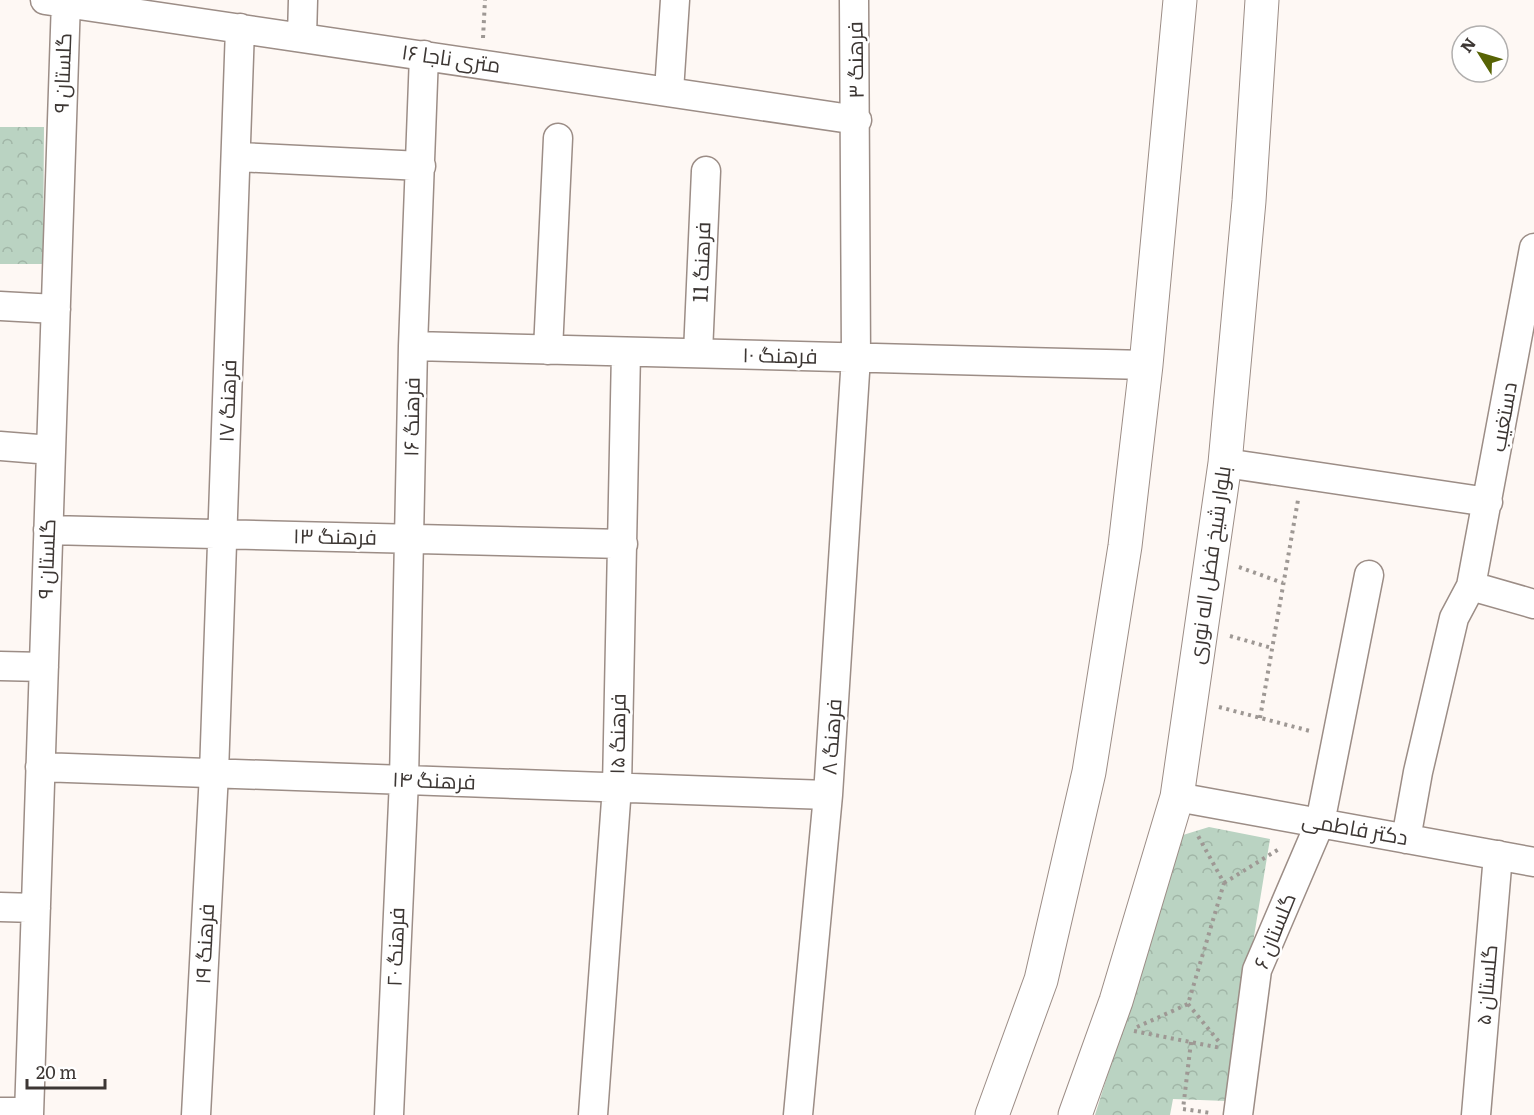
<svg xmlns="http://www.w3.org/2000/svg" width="1534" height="1115" font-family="Literata,Cairo,serif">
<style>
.park{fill:url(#park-crowns)}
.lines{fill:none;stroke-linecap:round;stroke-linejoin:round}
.street-casing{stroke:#9c8d86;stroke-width:31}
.secondary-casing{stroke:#9c8d86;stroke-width:35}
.path{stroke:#9e9894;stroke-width:4;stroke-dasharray:3 4.5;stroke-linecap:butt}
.street{stroke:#fff;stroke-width:28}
.secondary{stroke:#fff;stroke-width:33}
.labels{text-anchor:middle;stroke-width:5;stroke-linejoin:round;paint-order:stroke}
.street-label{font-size:21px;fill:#3d3734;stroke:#fff}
</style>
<defs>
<pattern id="park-crowns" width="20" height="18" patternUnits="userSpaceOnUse" patternTransform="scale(1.5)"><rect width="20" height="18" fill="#bad3c2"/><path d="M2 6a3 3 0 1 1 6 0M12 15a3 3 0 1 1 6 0" fill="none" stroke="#a1b6a7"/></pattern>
</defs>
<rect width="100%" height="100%" fill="#fef8f4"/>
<!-- park -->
<path class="park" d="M0,127H44L43,264H0Z
M1209,827L1270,839L1227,1101L1173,1099L1170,1115H1095L1183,835Z"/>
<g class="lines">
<!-- street casing -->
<g class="street-casing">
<path id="street" d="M45,0L857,120
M302,37L303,0
M669,91L675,0
M238,157L421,166
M0,306L56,309
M413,346L1146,365
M548,350L558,138
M698,353L706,171
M0,446L51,450
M1225,463L1488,502
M48,530L623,544
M1471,586L1534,604
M0,666L44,667
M40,767L828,795
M1177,797L1534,862
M1406,839L1418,772L1454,618L1471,586L1534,248
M0,907L36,908
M0,1112H29
M29,1115L66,0
M196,1115L214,773L240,28
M389,1115L404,780L413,346L424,55
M593,1115L617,787L626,352
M798,1115L828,795L856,357L854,0
M1238,1115L1257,970L1320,823L1369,575
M1476,1115L1498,855"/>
</g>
<!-- secondary casing -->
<g class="secondary-casing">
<path id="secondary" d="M992,1115L1041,980L1089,772L1125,546L1146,365L1180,0
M1075,1115L1116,1001L1177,797L1225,463L1249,201L1262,0"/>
</g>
<!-- path -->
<path class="path" d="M483,38L485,0
M1239,567L1283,583
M1230,636L1272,648
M1219,707L1310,731
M1260,718L1298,500
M1224,883L1279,849
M1188,1004L1220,1043
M1137,1027L1188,1004L1224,883L1197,834
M1134,1031L1221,1048
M1191,1042L1183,1109L1211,1113"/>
<!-- street -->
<use href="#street" class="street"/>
<!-- secondary -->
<use href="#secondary" class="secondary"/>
</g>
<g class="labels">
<!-- street labels -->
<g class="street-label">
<text transform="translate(451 59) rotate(8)" y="7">۱۶ متری ناجا</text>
<text transform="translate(856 60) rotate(-91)" y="7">فرهنگ ۳</text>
<text transform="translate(63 73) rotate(-88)" y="7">گلستان ۹</text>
<text transform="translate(702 262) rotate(-88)" y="7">فرهنگ 11</text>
<text transform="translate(780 356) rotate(1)" y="7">فرهنگ ۱۰</text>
<text transform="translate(228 401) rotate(-88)" y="7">فرهنگ ۱۷</text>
<text transform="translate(412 417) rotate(-89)" y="7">فرهنگ ۱۶</text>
<text transform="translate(1504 417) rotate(-80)" y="7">دستغیب</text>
<text transform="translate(335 537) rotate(1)" y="7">فرهنگ ۱۳</text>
<text transform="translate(47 559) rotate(-88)" y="7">گلستان ۹</text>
<text transform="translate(1210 565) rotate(-82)" y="7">بلوار شیخ فضل اله نوری</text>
<text transform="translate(618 734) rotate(-89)" y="7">فرهنگ ۱۵</text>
<text transform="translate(832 737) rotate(-86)" y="7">فرهنگ ۸</text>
<text transform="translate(434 781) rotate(2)" y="7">فرهنگ ۱۴</text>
<text transform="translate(1355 829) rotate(10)" y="7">دکتر فاطمی</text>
<text transform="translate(1275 931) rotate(-68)" y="7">گلستان ۶</text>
<text transform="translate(205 944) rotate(-87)" y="7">فرهنگ ۱۹</text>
<text transform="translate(396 947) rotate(-88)" y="7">فرهنگ ۲۰</text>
<text transform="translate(1487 985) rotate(-85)" y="7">گلستان ۵</text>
</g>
</g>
<!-- north arrow -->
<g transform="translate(1480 54) rotate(307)"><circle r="28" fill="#ffffff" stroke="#b1afae" stroke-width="1.5"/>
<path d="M0-4.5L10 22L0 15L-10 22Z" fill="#576304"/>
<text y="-9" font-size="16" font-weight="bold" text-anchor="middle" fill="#3d3734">N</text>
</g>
<!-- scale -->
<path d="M27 1079v9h78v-9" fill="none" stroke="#3d3734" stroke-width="3"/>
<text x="36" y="1079" font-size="18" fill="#3d3734" stroke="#ffffff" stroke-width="4.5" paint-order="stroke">20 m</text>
</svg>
